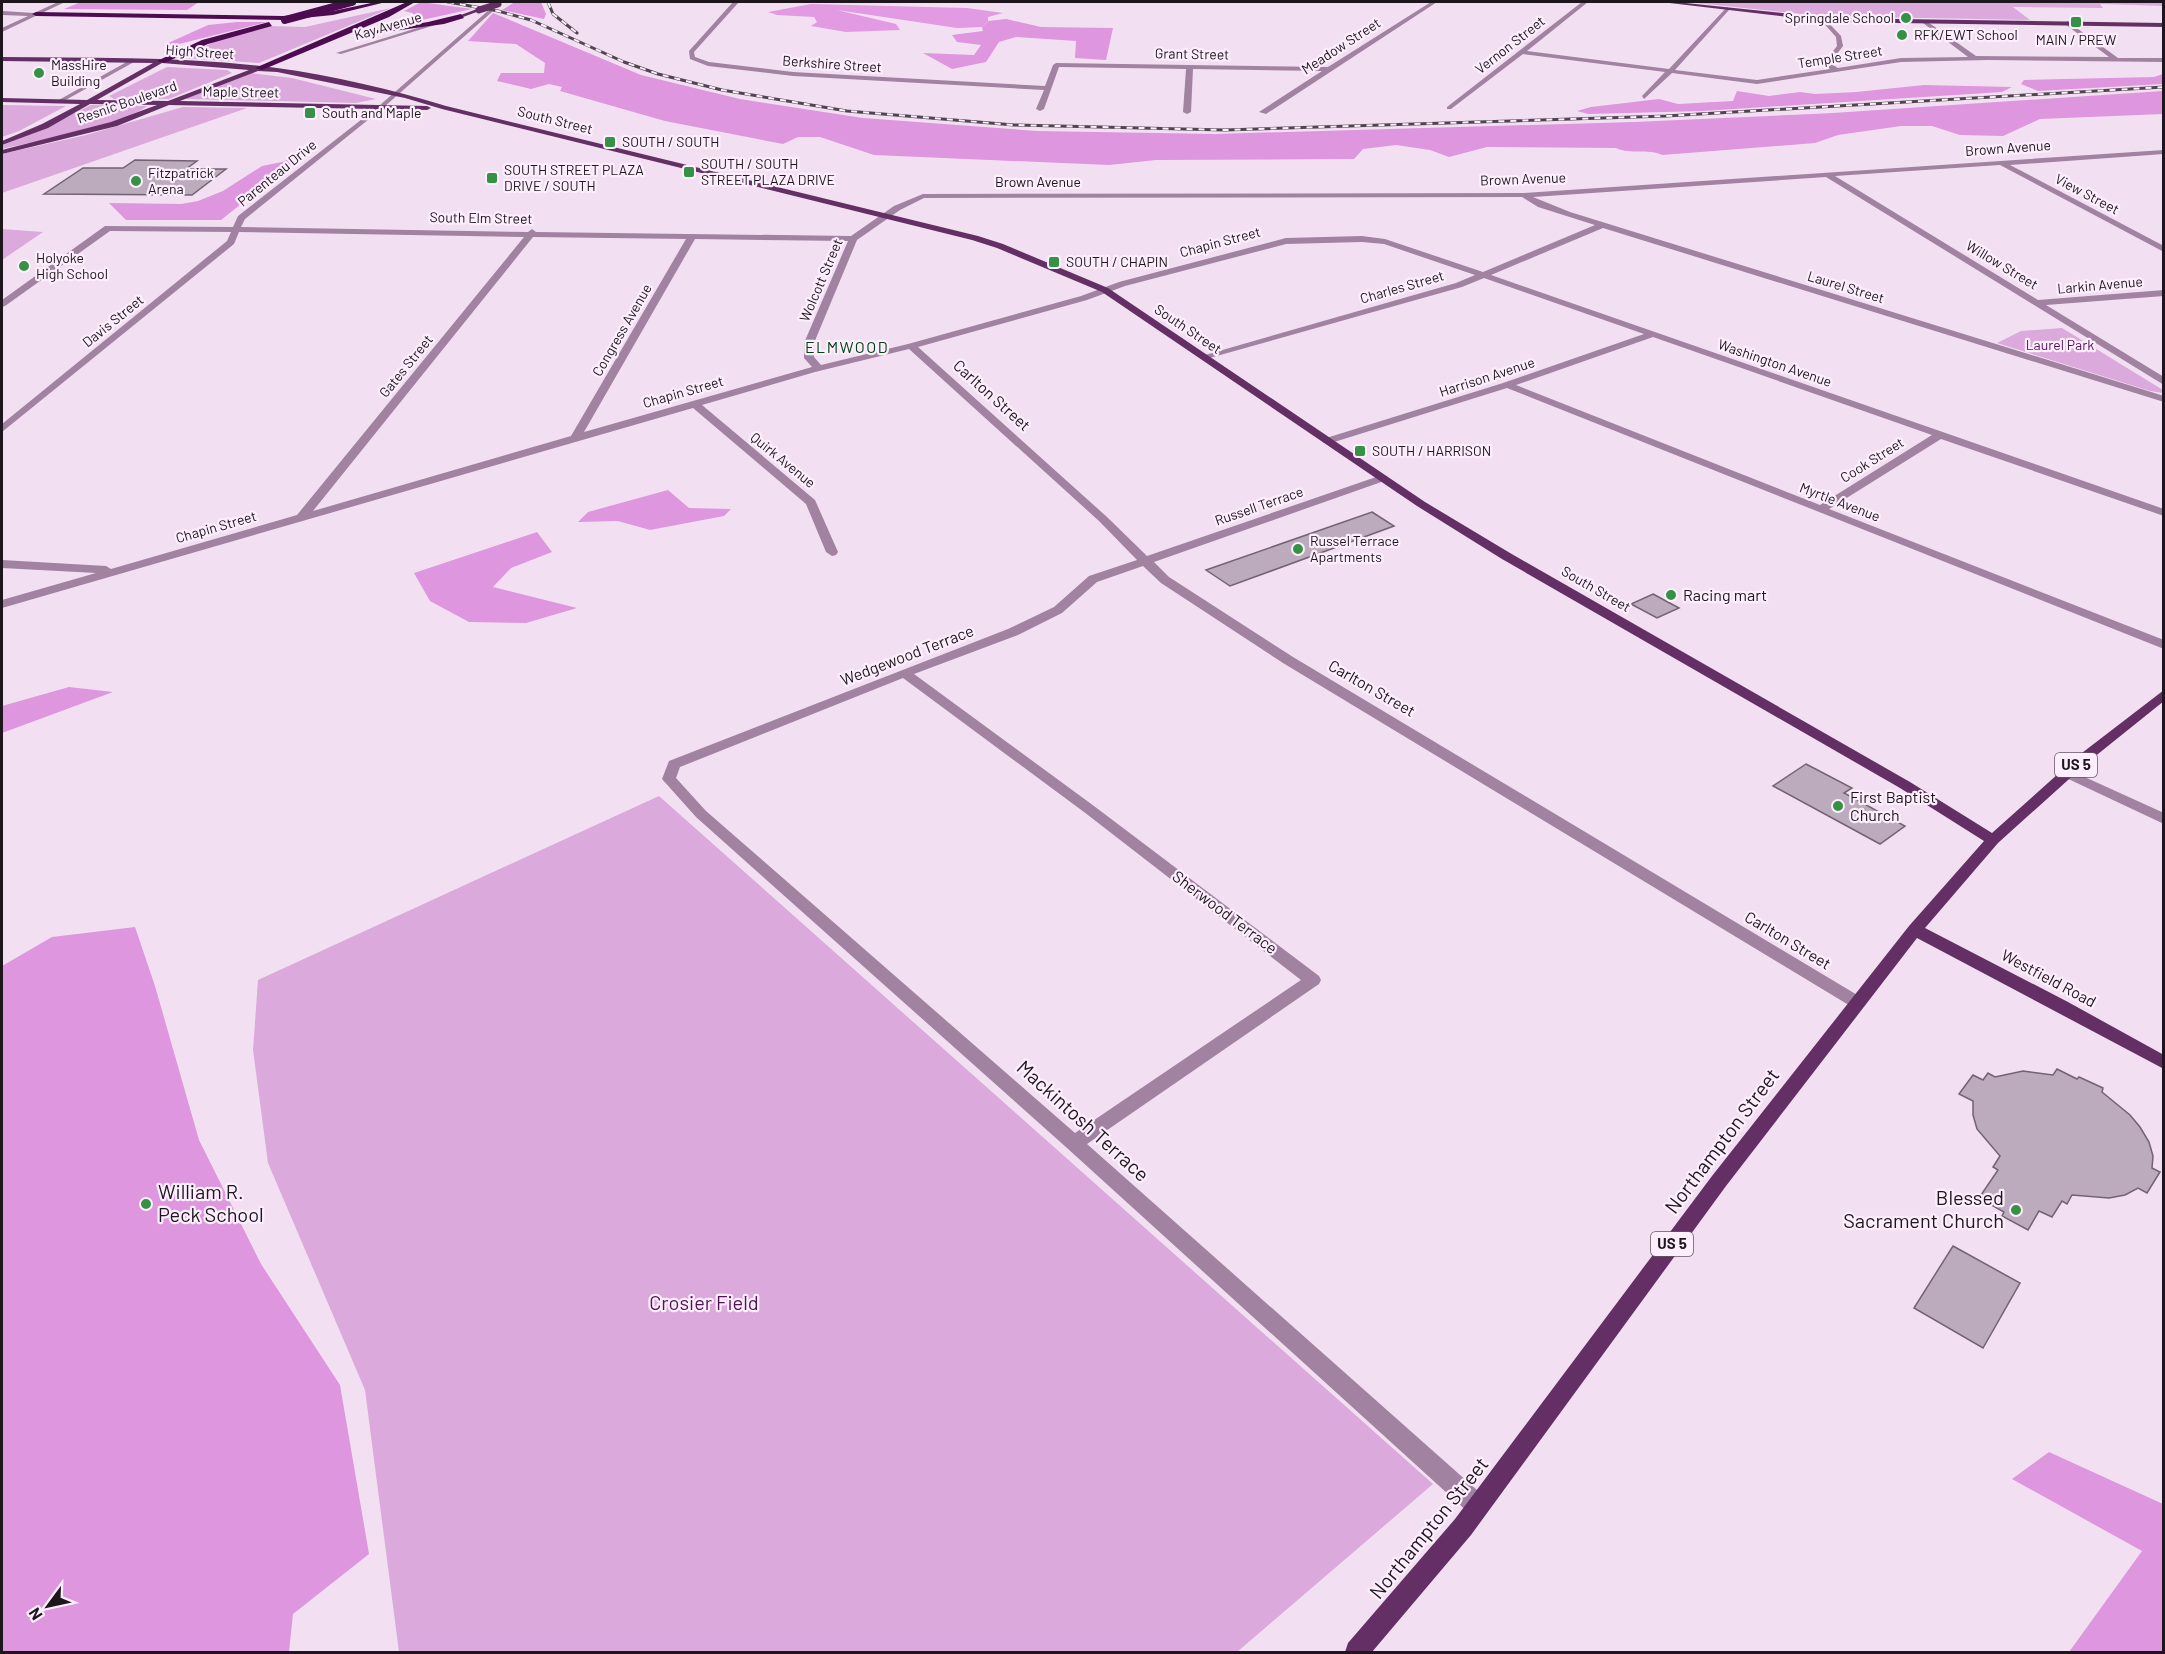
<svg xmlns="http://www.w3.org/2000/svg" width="2165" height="1654" font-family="Barlow,sans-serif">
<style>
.green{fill:#dba9db}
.forest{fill:#de96de}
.water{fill:#e29ae2}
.building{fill:#bcabbc;stroke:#726272;stroke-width:1.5}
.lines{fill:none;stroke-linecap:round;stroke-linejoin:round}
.minor{fill:#a182a1;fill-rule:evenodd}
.major{fill:#642f65;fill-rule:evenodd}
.highway{fill:#4d0c50;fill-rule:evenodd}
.rail-casing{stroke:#4f454f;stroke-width:3}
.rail{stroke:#fdeefd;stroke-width:2;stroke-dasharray:6;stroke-linecap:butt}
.major-bridge{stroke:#642f65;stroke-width:7}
.highway-bridge{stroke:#4d0c50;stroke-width:8}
.poi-dot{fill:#359244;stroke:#fdeefd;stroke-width:2}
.labels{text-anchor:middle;stroke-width:4.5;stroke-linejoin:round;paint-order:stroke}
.far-poi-label{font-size:14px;fill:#1d161d;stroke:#fdeefd;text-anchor:start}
.far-street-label{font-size:14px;fill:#1d161d;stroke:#fdeefd}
.far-park-label{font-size:14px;fill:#521355;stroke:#fdeefd}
.shield{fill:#fdeefd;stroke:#605760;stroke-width:1.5}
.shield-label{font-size:15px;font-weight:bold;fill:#1d161d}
.far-quarter-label{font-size:16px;letter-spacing:1.5px;fill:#014312;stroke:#fdeefd}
.street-label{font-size:16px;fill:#1d161d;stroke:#fdeefd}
.poi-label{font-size:16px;fill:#1d161d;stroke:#fdeefd;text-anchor:start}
.near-street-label{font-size:20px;fill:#1d161d;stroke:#fdeefd}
.near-poi-label{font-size:20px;fill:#1d161d;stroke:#fdeefd;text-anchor:start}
.near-park-label{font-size:20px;fill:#521355;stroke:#fdeefd}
</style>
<rect width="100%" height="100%" fill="#f2e0f2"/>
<!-- green -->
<path class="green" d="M1687,2H2163L2164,6L2100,4L2103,8L2013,7L2030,20L1820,16Z
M391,8L259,63L181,58L216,41L269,26L305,27Z
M167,67L227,70L232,73L169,99H114L109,96Z
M250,73L292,78L376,99L356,103L185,99Z
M2,105L66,106L19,131L2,137Z
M91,105L147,106C122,126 36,141 2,149V145L34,133Z
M183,107L247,108L2,193V154L86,135Z
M2,229L43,232L2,260Z
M2062,328L2163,390V393L2150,391L1997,343L2021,331Z
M659,796L1433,1484L1237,1652H399L365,1390L268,1163L253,1050L258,980Z"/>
<!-- forest -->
<path class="forest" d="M81,2H199L187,10L64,9Z
M421,2L472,9L422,20L412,13L404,11Z
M515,2H541L546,14L544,19L502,10Z
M493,13L641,75L740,99L863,118L1037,131L1215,134L1634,122L1833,113L2163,91V114L2040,119L2003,136L1960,135L1932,126H1901L1838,135L1815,143L1662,155C1647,148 1631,155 1616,148L1487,147L1449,157L1430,150L1396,145L1363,149L1354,159L1156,160L1109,165L874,155L820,137H798L783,144L665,121L560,91L562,87L549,84L531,89L497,81L501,73H544L545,63L516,44L468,41Z
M1006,19L1041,27L1113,28L1106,60L1075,58L1076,41L1016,37L999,42L986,62L952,69L923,53L974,55L981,45L957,42L952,35L983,31L982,27L988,21Z
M237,22H267L167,47L166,44L208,25Z
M2163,74V84L2038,91L2021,84L2024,80L2154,77Z
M1924,85L2012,87L2002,92L1703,111L1588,114L1577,111L1591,107L1659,99L1678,104L1733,101L1737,91L1769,96L1800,92L1815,94L1856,92Z
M306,152L221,220H126L109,203L181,204L198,201L223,191L262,166L282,162Z
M668,490L689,508L731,509L724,516L650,530L618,521L578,522L588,512Z
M537,532L552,552L511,568L493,587L577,608L526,623L469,622L430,601L414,573Z
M69,687L113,692L2,733V706Z
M135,927L155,986L199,1140L261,1264L340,1385L369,1554L293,1614L289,1652H2V966L52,937Z
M2049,1452L2163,1504V1652H2069L2142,1551L2012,1479Z"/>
<!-- water -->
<path class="water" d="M811,4L967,8L1003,13L988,17V21L982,27L957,28L837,10L896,24L900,30L846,32L811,26L817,22L814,17L777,15L768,12Z"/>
<!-- building -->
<path class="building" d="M135,160L197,161L186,169H226L192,195L44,194L83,168H123Z
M1372,512L1394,526L1230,586L1206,570Z
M1653,594L1679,608L1657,618L1631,604Z
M1806,764L1852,788L1844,793L1905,826L1880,844L1773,786Z
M2057,1069L2077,1079L2079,1077L2103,1088L2102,1092L2130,1115L2140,1127L2149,1142L2153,1156L2152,1168L2160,1172L2147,1193L2138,1188L2125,1195L2109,1198L2072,1195L2067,1204L2062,1201L2052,1217L2039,1211L2028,1230L2002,1216L2004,1212L1979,1198L1998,1170L1993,1167L2000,1156L1977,1129L1973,1115V1101L1959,1094L1973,1075L1983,1080L1988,1073L1995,1077L2023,1071L2053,1075Z
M1953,1246L2020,1283L1983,1348L1914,1308Z"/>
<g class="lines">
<!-- minor -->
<path class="minor" d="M58,2H65L2,32V28L28,16L2,15V11L34,13Z
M733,2H739L694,52L695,57L709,62L793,72L1045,86L1053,65L1056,63L1328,67L1431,2H1437L1266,114L1259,112L1322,71L1193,69L1191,112L1187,114L1183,112L1186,69L1059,67L1044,109L1040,111L1036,109L1044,90L793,76L708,66L690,59L689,51Z
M1582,2H1588L1527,51L1669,69L1727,7L1729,10L1675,70L1757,80L1830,69L1827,66V59L1837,46L1836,37L1820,19L1823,17L1841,36L1843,46L1833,59V65L1838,68L1901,58L1968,57L1923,23L1925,20L1976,56L2109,57L2065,24L2067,21L2118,58H2164V62L1988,60L1901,62L1757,84L1672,73L1644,99L1642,96L1665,72L1523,54L1451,109H1447V107Z
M490,9L492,12L384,107L245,219L241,227L528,232L532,229L536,232L851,236L894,206L923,194L1524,193L2164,150V154L2010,165L2164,246V252L2000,165L1835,176L2038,300L2164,290V296L2046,305L2164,377V385L1826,177L1533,197L1570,212L2164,396V402L1603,228L1491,275L2164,509V516L1941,439L1829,509L2164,640V649L1507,388L1331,443H1323V439L1503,383L1644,334L1484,278L1462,287L1206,359L1198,357L1456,283L1475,275L1384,244L1362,242L1286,244L1125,286L1087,300L918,347L1107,517L1147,556L1379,476H1387V480L1154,562L1169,577L1293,657L1864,999L1866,1003L1864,1007H1852L1283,663L1161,583L1143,566L1097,582L1062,613L1018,635L914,674L1094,806L1319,976L1321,980L1319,984L1087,1144L1486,1498L1489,1506L1486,1514L1478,1517L1470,1514L1067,1148L696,817L662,779L669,761L1008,629L1054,607L1089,576L1137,560L1099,521L909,349L815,372L702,405L815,500L838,552L836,555L832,556L826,552L806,504L693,408L2,608V600L96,573L2,568V560L106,566L111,569L297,515L524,237L239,232L234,244L2,432V424L227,241L231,232L110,231L5,306L2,307V300L105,226L233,227L238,216L380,105ZM1522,197L1538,207L1595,225L1483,272L1385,239L1362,236L1286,238L1119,282L1081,296L908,344L821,365L814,357V343L857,240L900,210L924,198ZM533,237L686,239L571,436L313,511ZM695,239L848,241L804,343V358L812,367L584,432ZM1653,337L1932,435L1820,505L1516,385ZM903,678L1084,812L1301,980L1075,1133L706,811L676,778L680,767Z
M453,17L458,18L341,54L336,53Z
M132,59L134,62L62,102L57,101Z
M2067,769L2164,813V824L2062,776L2060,773Z"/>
<!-- major -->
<path class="major" d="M1661,2H1676L1830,18L2164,23V27L1830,22Z
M477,9L482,10L463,17L458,16Z
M2,57C93,58 186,56 277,68C332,75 393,90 446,106L978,236L1003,244L1108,288L1425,502L1510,553L1910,782L1992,833L2078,756L2164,690V701L2088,762L1998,843L1925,928L2068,1002L2164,1055V1069L1917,938L1726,1186L1471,1535L1372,1652H1345L1348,1643L1455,1519L1712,1176L1909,926L1984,841L1900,788L1502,559L1417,506L1102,292L997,248L972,240L442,109L405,98L277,72L258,71L180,101L427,106L431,108L427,110L169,105L117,126L2,154V150L111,122L157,105L90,104L48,128L2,145V141L42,124L80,104L2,102V98L87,100L153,63L2,61ZM162,63L249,70L168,101L97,100Z"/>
<!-- highway -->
<path class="highway" d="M376,2H386L333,15L283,20L36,16L32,14L36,12L283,16L333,11Z
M407,2H415L389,17L262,70L255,68Z
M461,14L464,18L444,24L357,36L353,34L428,22Z
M269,22L272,26L208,44L164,63L157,61L202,40Z"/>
<!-- rail casing -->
<g class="rail-casing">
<path id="rail" d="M448,2L498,11L531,20L624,62L658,74L722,90L847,111L1014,125L1225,130L1666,116L2164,87
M548,2L553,14L577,33"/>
</g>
<!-- rail -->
<use href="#rail" class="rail"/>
<!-- major-bridge -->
<path class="major-bridge" d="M479,10L498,4"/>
<!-- highway-bridge -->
<path class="highway-bridge" d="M285,20L352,2"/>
</g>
<!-- markers -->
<g class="poi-dot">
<circle cx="1906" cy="18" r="6"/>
<rect x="2070" y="16" width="12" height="12" rx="3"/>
<circle cx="1902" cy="35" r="6"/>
<circle cx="39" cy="73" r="6"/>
<rect x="304" y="107" width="12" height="12" rx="3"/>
<rect x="604" y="136" width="12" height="12" rx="3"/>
<rect x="683" y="166" width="12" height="12" rx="3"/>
<rect x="486" y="172" width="12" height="12" rx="3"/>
<circle cx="136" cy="181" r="6"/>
<rect x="1048" y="256" width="12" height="12" rx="3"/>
<circle cx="24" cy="266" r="6"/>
<rect x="1354" y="445" width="12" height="12" rx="3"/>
<circle cx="1298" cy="549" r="6"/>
<circle cx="1671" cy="595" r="6"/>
<circle cx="1838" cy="806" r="6"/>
<circle cx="146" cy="1204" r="6"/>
<circle cx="2016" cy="1210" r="6"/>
</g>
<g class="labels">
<!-- far-poi labels -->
<g class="far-poi-label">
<text x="1894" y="23" text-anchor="end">Springdale School</text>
<text x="1914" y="40">RFK/EWT School</text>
<text x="2076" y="45" text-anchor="middle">MAIN / PREW</text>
<text x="51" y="70">MassHire<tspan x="51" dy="16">Building</tspan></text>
<text x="322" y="118">South and Maple</text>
<text x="622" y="147">SOUTH / SOUTH</text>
<text x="701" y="169">SOUTH / SOUTH<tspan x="701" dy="16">STREET PLAZA DRIVE</tspan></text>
<text x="504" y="175">SOUTH STREET PLAZA<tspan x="504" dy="16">DRIVE / SOUTH</tspan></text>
<text x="148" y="178">Fitzpatrick<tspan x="148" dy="16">Arena</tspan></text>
<text x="36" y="263">Holyoke<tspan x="36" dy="16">High School</tspan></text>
<text x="1066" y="267">SOUTH / CHAPIN</text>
<text x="1372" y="456">SOUTH / HARRISON</text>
<text x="1310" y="546">Russel Terrace<tspan x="1310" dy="16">Apartments</tspan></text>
</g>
<!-- far-street labels -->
<g class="far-street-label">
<text transform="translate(388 26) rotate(-16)" y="5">Kay Avenue</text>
<text transform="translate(1510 45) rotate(-38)" y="5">Vernon Street</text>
<text transform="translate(1341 46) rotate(-33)" y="5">Meadow Street</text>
<text transform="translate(200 52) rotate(4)" y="5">High Street</text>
<text transform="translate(1192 54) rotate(1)" y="5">Grant Street</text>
<text transform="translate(1840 57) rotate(-9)" y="5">Temple Street</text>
<text transform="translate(832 64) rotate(4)" y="5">Berkshire Street</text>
<text transform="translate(241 92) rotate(1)" y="5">Maple Street</text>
<text transform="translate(127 102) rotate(-19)" y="5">Resnic Boulevard</text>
<text transform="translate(555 120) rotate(14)" y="5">South Street</text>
<text transform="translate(2008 148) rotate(-4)" y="5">Brown Avenue</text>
<text transform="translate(277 173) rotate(-39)" y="5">Parenteau Drive</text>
<text transform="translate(1523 179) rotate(-2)" y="5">Brown Avenue</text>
<text x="1038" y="187">Brown Avenue</text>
<text transform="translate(2087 194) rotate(28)" y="5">View Street</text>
<text transform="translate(481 218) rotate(1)" y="5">South Elm Street</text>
<text transform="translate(1220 242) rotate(-15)" y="5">Chapin Street</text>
<text transform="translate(2002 265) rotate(31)" y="5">Willow Street</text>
<text transform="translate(821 280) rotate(-67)" y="5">Wolcott Street</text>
<text transform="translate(2100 285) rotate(-5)" y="5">Larkin Avenue</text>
<text transform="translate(1402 287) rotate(-16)" y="5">Charles Street</text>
<text transform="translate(1846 287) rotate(17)" y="5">Laurel Street</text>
<text transform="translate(113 321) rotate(-39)" y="5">Davis Street</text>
<text transform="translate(1188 329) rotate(34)" y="5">South Street</text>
<text transform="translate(622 330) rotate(-60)" y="5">Congress Avenue</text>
<text transform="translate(1775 363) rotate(19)" y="5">Washington Avenue</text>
<text transform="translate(406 366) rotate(-51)" y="5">Gates Street</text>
<text transform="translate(1487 377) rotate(-18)" y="5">Harrison Avenue</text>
<text transform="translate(683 392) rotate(-16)" y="5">Chapin Street</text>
<text transform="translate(783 460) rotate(39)" y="5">Quirk Avenue</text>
<text transform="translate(1872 460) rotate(-32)" y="5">Cook Street</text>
<text transform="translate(1840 502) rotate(21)" y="5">Myrtle Avenue</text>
<text transform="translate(1259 506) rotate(-19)" y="5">Russell Terrace</text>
<text transform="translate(216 527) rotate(-16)" y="5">Chapin Street</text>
<text transform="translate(1596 589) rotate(30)" y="5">South Street</text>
</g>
<!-- far-park labels -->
<g class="far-park-label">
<text x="2060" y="350">Laurel Park</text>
</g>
<!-- shield labels -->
<g class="shield">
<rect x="2055" y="753" width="42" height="24" rx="4.5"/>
<rect x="1651" y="1232" width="42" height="24" rx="4.5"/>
</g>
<g class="shield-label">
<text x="2076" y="770">US 5</text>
<text x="1672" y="1249">US 5</text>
</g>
<!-- far-quarter labels -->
<g class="far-quarter-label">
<text x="847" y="353">ELMWOOD</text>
</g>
<!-- street labels -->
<g class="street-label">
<text transform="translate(992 395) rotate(42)" y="6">Carlton Street</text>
<text transform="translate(907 655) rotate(-21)" y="6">Wedgewood Terrace</text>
<text transform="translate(1372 688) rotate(30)" y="6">Carlton Street</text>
<text transform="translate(1225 912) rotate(37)" y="6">Sherwood Terrace</text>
<text transform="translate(1788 940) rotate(31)" y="6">Carlton Street</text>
<text transform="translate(2049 978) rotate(28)" y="6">Westfield Road</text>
</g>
<!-- poi labels -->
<g class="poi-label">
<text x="1683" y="601">Racing mart</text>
<text x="1850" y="803">First Baptist<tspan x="1850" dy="18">Church</tspan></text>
</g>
<!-- near-street labels -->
<g class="near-street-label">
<text transform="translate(1083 1121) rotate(42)" y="7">Mackintosh Terrace</text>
<text transform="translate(1722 1141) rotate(-53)" y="7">Northampton Street</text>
<text transform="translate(1429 1528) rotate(-51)" y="7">Northampton Street</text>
</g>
<!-- near-poi labels -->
<g class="near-poi-label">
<text x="158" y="1199">William R.<tspan x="158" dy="23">Peck School</tspan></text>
<text x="2004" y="1205" text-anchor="end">Blessed<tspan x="2004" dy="23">Sacrament Church</tspan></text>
</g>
<!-- near-park labels -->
<g class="near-park-label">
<text x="704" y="1310">Crosier Field</text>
</g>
</g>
<!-- border -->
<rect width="2165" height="1654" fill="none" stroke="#1d161d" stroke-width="6"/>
<!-- north arrow -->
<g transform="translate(48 1606) rotate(237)" stroke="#fdeefd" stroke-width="4.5" paint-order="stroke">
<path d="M0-4.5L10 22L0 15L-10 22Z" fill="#1d161d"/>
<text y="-9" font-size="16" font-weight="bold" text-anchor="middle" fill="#1d161d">N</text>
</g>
</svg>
